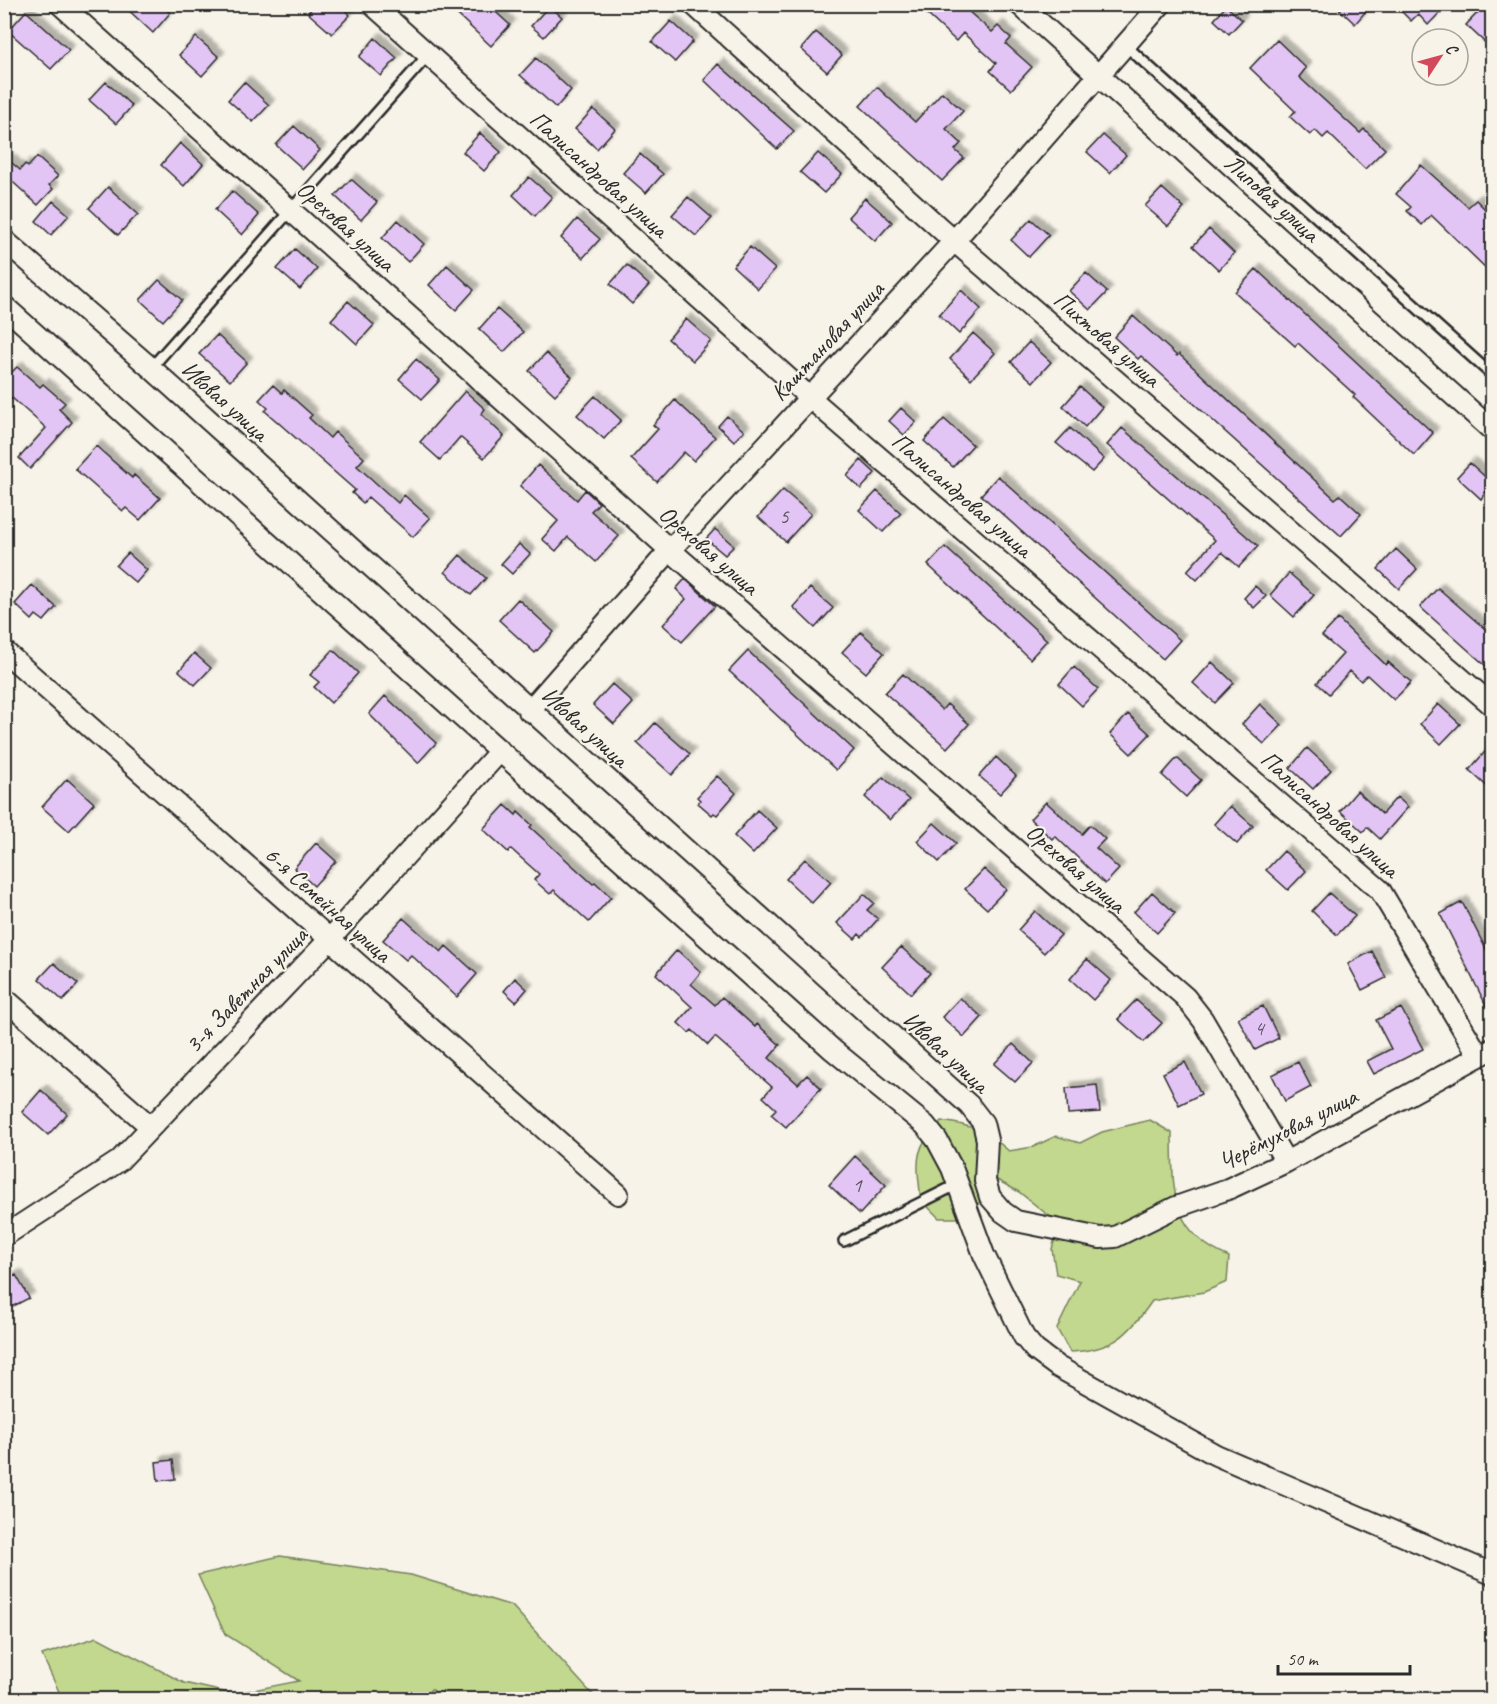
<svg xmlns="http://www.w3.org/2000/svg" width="1497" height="1704" font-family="Caveat,sans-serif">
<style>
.green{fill:#c1d88e;stroke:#76825c;stroke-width:1.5}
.building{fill:#e2c5f4;stroke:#2b2b2b;stroke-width:1.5;filter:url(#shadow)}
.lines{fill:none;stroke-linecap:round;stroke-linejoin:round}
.service-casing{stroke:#2b2b2b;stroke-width:14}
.minor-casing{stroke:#2b2b2b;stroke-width:24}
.service{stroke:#f7f3e8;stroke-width:9}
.minor{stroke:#f7f3e8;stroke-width:20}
.labels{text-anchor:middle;stroke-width:4.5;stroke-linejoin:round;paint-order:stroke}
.number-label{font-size:21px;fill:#59525d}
.street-label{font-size:24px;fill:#2b2b2b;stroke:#f7f3e8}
</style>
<defs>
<filter id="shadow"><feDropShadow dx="5.5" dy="-5.5" stdDeviation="1.5" flood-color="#0004"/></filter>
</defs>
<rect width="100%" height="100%" fill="#f7f3e8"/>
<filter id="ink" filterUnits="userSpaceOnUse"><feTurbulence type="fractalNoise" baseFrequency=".0167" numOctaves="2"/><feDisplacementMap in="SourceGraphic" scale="12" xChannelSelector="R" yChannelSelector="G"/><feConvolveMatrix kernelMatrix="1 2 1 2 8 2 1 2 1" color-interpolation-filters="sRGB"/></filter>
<g filter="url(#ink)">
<!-- green -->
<path class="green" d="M1150,1120L1172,1133C1173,1190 1169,1232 1229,1257L1227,1282L1204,1292L1152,1301C1128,1336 1113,1350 1070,1352L1057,1329L1080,1281L1056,1274L1052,1249L1059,1224L1019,1192L997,1180L967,1218H939L921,1200C917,1164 912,1148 941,1121C972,1125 986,1131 1009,1151L1033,1147L1056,1136L1080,1143L1102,1132Z
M280,1556L411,1575L512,1606L592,1694L601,1699H447L431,1689L424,1700H69L61,1696L42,1655L97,1637L184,1683L233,1694L299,1681L225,1634L198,1575Z"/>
<!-- building -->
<path class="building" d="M122,4H161L170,13L153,33Z
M315,4H339L350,15L332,34L308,13Z
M446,4H487L510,25L491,46Z
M916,4H960L992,32L998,26L1011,38L1006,44L1032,67L1011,90L990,71L996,63L963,33L956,41Z
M1334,4H1372L1355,24Z
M1394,4H1448L1428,25L1418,14L1411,21Z
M549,6L562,17L544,37L531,26Z
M1226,6L1242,20L1229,34L1214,20Z
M1484,6L1492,13V49L1466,25Z
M26,11L69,50L51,69L8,31Z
M671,21L693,41L675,62L652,42Z
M816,32L842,55L827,72L801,49Z
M196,37L219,57L202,76L179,55Z
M375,38L397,58L381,76L359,57Z
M1277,40L1306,68L1299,77L1360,133L1364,129L1385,149L1365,169L1328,133L1323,138L1315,130L1310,135L1290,117L1295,111L1250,68Z
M536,58L571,90L556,108L520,75Z
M718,64L794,131L777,149L704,80Z
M106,82L132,106L116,124L89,100Z
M244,82L269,105L253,122L228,100Z
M877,87L915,122L942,92L963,111L946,129L961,143L955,150L964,158L942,181L860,106Z
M593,109L615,129L597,149L575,129Z
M294,126L320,150L303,169L276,145Z
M480,133L501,152L484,171L463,152Z
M1103,135L1126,155L1110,173L1087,152Z
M180,143L203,164L184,186L161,165Z
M818,153L842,174L824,193L800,172Z
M640,154L663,174L646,193L623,173Z
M4,156L20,170L25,164L28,167L37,157L58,176L49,185L53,189L38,205L4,174Z
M1421,165L1468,207L1476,200L1492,216V274L1431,215L1422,225L1407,211L1411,207L1396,194Z
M529,177L552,197L535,216L513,195Z
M351,179L377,202L361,220L335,196Z
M108,187L138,214L118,235L89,208Z
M1162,188L1184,208L1168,226L1145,206Z
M232,191L259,215L242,235L215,210Z
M688,197L712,218L696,236L672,215Z
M865,198L892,222L875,241L848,217Z
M53,201L69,215L51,235L36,221Z
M577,219L600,239L583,258L561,238Z
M1031,219L1049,235L1029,257L1011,240Z
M398,220L424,244L408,262L382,238Z
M1209,229L1234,253L1219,270L1193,246Z
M750,247L775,269L758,289L733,266Z
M295,249L317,269L300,289L277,269Z
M447,265L474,290L456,310L429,285Z
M627,265L649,285L632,304L610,284Z
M1256,269L1433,433L1414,455L1353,397L1355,395L1298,343L1295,346L1235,292Z
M1086,273L1107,292L1090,310L1069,291Z
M159,280L182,300L163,321L140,300Z
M961,290L981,309L959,334L939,315Z
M348,301L374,325L357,344L331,320Z
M497,309L523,332L504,352L479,329Z
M1133,316L1177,356L1179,354L1335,499L1340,495L1361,514L1341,536L1141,356L1138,359L1114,337Z
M686,319L711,341L693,361L668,339Z
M973,333L995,353L971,379L950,359Z
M217,335L247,362L230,381L199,354Z
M1029,342L1051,362L1033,382L1011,362Z
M546,353L572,377L555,395L529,371Z
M416,359L440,380L422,399L399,379Z
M17,367L40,387L43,384L65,403L59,409L72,422L30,469L19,458L46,428L12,398L4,407V380Z
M273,385L282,393L284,390L312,415L309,418L330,438L335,432L364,458L357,466L398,503L404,495L430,518L413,537L368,497L363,503L352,493L355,490L265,411L268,408L259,400Z
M1080,387L1102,407L1085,427L1063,406Z
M465,391L485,409L481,414L504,436L484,458L460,437L440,460L420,442Z
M595,396L621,420L604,439L577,415Z
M675,400L715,437L694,461L684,452L657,482L631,459L658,429L653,425Z
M901,408L916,422L904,435L889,421Z
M727,416L744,431L734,441L718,426Z
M944,419L973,445L953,467L924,441Z
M1070,428L1104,459L1092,472L1056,443Z
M1122,428L1258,546L1239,567L1222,552L1197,580L1187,571L1215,540L1107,445Z
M96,446L132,478L134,475L160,498L140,520L126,508L123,511L75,469Z
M861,460L875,473L861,489L847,476Z
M1470,463L1492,483L1481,499L1457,477Z
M538,465L577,500L585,490L599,503L591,511L619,536L596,562L568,537L556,551L542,539L558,521L520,486Z
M998,476L1180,640L1163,659L981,495Z
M783,490L811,514L786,542L758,517Z
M877,491L901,513L883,532L859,510Z
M715,529L734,546L725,555L706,539Z
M519,544L530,554L512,574L501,564Z
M945,547L1047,640L1030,659L928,565Z
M1396,549L1417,569L1399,589L1378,569Z
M128,553L147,570L136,583L116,566Z
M460,555L486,578L471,595L445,572Z
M1289,573L1314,595L1294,617L1270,595Z
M685,579L715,606L682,642L663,625L686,599L676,589Z
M32,585L56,607L44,621L36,615L32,620L15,604Z
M1255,586L1266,596L1254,608L1244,598Z
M810,588L833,608L815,628L793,607Z
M1438,588L1492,635V659L1486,666L1420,607Z
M518,599L554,632L535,653L499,620Z
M1338,619L1386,665L1388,662L1411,682L1394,700L1367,675L1361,681L1350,671L1329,694L1317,683L1343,654L1322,636Z
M861,632L884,653L866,673L842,652Z
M333,650L358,673L331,703L314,687L319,682L310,675Z
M748,651L854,750L836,770L729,671Z
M194,653L211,668L195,685L179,671Z
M1212,662L1234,683L1215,703L1193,683Z
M1074,667L1098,689L1082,706L1059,684Z
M903,674L942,710L947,704L969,724L947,748L885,693Z
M612,684L633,703L614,724L593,705Z
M385,696L436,743L418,763L369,714Z
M1260,704L1282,725L1264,744L1242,724Z
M1438,704L1460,724L1441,744L1420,724Z
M1128,714L1150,734L1131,754L1110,734Z
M655,723L690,754L672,775L637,743Z
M1492,744V791L1469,770Z
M1307,748L1331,770L1313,789L1290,768Z
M996,757L1016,776L1000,794L979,776Z
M1177,758L1201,780L1186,797L1162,775Z
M717,776L736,793L717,815L714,813L712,815L698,803L700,800L697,797Z
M883,777L909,800L890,820L865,797Z
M67,779L94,803L69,831L42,807Z
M1357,791L1382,814L1397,797L1408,807L1380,839L1367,827L1363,832L1340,811Z
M1046,802L1082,834L1090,825L1105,839L1096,848L1119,869L1105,884L1055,836L1052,839L1030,819Z
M505,805L516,815L518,812L532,825L530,827L593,884L595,882L611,897L589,922L554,890L550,894L534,880L539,874L511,849L508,852L483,829Z
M1230,806L1253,826L1237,844L1214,824Z
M757,810L777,828L753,854L734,836Z
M934,823L956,843L939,862L917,841Z
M316,843L336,861L314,886L294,868Z
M1284,851L1306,871L1288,890L1266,870Z
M805,859L831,882L812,903L786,879Z
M984,869L1006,889L987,909L965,889Z
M1152,892L1175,913L1157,933L1134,912Z
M1329,893L1355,916L1337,935L1312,911Z
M864,894L874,903L867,910L878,919L862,937L859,934L855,939L837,923Z
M1462,902L1492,961V1017L1440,914Z
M1035,911L1061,935L1044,953L1018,930Z
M403,918L441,952L446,946L477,974L457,997L411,955L406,960L383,940Z
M901,947L930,973L911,994L882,967Z
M677,950L701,972L691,984L715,1005L722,997L755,1027L757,1024L780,1045L769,1058L798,1084L807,1075L821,1088L786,1127L771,1114L776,1109L763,1097L772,1087L715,1037L708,1045L692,1030L689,1033L678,1023L692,1007L656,974Z
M1372,951L1386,978L1362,990L1348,964Z
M1087,959L1111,980L1093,1000L1070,979Z
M54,963L78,984L63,1001L39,979Z
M515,978L527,989L516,1002L504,991Z
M960,998L982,1017L964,1037L942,1017Z
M1136,1000L1162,1023L1144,1042L1118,1019Z
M1263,1006L1279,1038L1255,1050L1238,1018Z
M1401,1008L1423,1049L1374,1074L1367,1061L1391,1049L1376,1020Z
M1013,1044L1033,1063L1015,1082L994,1064Z
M1185,1062L1201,1094L1179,1105L1163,1073Z
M1298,1062L1311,1087L1285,1101L1272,1075Z
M1097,1085L1100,1112L1068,1114L1066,1088Z
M41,1090L67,1114L48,1135L22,1112Z
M855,1156L886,1185L860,1214L829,1185Z
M16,1275L29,1298L4,1311V1281Z
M173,1460L175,1479L158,1481L156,1462Z"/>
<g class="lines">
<!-- service casing -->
<g class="service-casing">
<path id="service" d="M1125,45L1492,375
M151,368L428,55
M844,1241L958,1184"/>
</g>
<!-- minor casing -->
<g class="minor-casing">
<path id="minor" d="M60,4L670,550L1185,997L1203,1020L1286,1162
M372,4L809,397L1380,890L1479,1056
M693,4L954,241L1492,705
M1019,4L1492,430
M4,240L151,368L969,1105L983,1123L987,1140L985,1181L990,1197L1003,1212L1016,1221L1100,1238L1115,1237L1176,1207L1228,1189L1286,1162L1492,1049
M4,306L833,1050L925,1125L937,1140L952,1168L984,1255L1024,1337L1035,1350L1058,1367L1216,1455L1492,1574
M4,651L618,1194
M529,711L670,550L954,241L1161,4
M4,998L151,1127
M4,1236L119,1161L329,940L500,751"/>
</g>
<!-- service -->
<use href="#service" class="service"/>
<!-- minor -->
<use href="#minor" class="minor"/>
</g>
</g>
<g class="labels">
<!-- number labels -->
<g class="number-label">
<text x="784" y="523">5</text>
<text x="1259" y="1035">4</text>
<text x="857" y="1192">1</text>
</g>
<!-- street labels -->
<g class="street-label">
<text transform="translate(599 174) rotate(42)" y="8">Палисандровая улица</text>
<text transform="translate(1272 198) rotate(42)" y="8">Липовая улица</text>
<text transform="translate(346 226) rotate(42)" y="8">Ореховая улица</text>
<text transform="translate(1107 339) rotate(41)" y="8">Пихтовая улица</text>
<text transform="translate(827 341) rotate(-47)" y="8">Каштановая улица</text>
<text transform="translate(225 401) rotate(42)" y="8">Ивовая улица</text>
<text transform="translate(962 495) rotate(41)" y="8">Палисандровая улица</text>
<text transform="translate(709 550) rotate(41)" y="8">Ореховая улица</text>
<text transform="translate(585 727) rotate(42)" y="8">Ивовая улица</text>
<text transform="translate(1330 814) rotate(42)" y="8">Палисандровая улица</text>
<text transform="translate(1076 868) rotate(41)" y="8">Ореховая улица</text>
<text transform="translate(328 904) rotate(42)" y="8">6-я Семейная улица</text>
<text transform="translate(246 990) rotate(-46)" y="8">3-я Заветная улица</text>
<text transform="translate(946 1052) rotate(43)" y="8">Ивовая улица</text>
<text transform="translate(1288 1129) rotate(-27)" y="8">Черёмуховая улица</text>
</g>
</g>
<!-- margin -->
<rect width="1497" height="1704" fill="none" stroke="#f7f3e8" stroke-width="24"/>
<rect x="12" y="12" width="1473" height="1680" fill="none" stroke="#2b2b2b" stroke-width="2" filter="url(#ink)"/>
<!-- north arrow -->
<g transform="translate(1440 57) rotate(54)"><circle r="28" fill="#f7f3e8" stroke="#a5a39c" stroke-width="1.5"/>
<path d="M0-4.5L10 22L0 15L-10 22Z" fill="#d1495b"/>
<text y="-9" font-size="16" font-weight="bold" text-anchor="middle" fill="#2b2b2b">С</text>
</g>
<!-- scale -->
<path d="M1278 1665v9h132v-9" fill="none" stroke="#2b2b2b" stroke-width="3"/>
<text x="1287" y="1665" font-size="18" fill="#2b2b2b" stroke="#f7f3e8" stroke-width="4.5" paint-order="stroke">50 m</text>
</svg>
